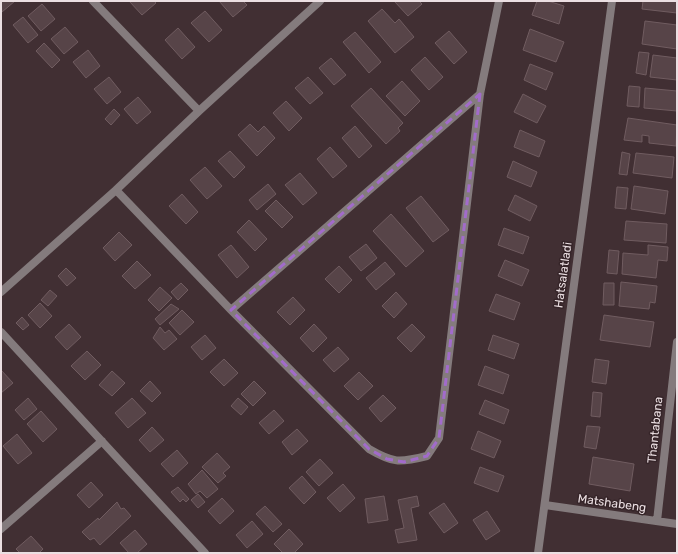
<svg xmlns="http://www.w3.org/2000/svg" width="678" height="554" font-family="Rubik,sans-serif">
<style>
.building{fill:#574448;stroke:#705c60}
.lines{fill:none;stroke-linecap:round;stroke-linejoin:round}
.minor{stroke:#847b7d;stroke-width:8}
.tertiary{stroke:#847b7d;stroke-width:8}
.marked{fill:none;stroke:#a26bcb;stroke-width:3;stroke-dasharray:8 5;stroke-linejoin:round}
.labels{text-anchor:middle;stroke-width:3;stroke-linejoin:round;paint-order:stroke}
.street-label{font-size:12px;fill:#ebdfe2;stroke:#362529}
</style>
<rect width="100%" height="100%" fill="#412f33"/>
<!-- building -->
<path class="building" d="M1,1H15L2,12Z
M129,1H154L156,3L142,15Z
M219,1H243L247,5L233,17Z
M394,1H419L422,4L408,16Z
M537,1H548L564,6L559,24L532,15Z
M643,1H677V13L642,9Z
M42,4L55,19L41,31L28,16Z
M382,9L395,23L399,19L414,37L395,53L368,21Z
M205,11L222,30L209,42L191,23Z
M23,17L38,35L28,43L13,25Z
M645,21L677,25V49L642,44Z
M65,27L78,42L64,54L51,39Z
M178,28L195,47L182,59L165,40Z
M530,29L564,42L556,62L523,50Z
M449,31L467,52L454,64L435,43Z
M355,32L381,62L369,73L343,42Z
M44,43L60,60L52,68L36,51Z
M88,50L100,66L86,78L73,62Z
M639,52L649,53L646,75L636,73Z
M653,55L677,58V80L650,77Z
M425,57L443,77L429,90L411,70Z
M331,58L346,75L334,85L319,68Z
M530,64L553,73L546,90L524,80Z
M109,77L121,92L107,104L94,89Z
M308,77L323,93L310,104L295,88Z
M402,81L420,101L405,116L386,96Z
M629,86L640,87L639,107L627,106Z
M371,88L403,123L398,128L400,131L386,144L351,106Z
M645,88L677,91V111L644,108Z
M523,94L546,106L537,123L514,112Z
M138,97L151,112L137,124L124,109Z
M286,101L302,118L289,131L273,113Z
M114,109L120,115L111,125L105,119Z
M628,118L677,125L676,146L649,143V136L642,135V142L624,140Z
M250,124L258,132L264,126L275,138L257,156L238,135Z
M355,126L372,146L359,158L342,138Z
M520,130L545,141L539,157L514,147Z
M330,147L347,166L333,178L317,159Z
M230,151L245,167L234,178L218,161Z
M622,152L630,154L627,175L619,174Z
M636,153L674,157L672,178L633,173Z
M513,161L537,172L531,187L507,177Z
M205,167L222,186L207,199L190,180Z
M300,173L317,193L303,205L285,185Z
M268,184L276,194L257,210L249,200Z
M634,186L668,191L665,214L631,209Z
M617,187L628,188L626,209L615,208Z
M182,194L198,212L186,224L169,206Z
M515,195L537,206L530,221L508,210Z
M421,196L449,230L433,242L406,208Z
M276,200L293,217L282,228L265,211Z
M391,214L424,251L406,267L373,231Z
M249,220L267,239L255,251L237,232Z
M626,221L667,224L666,243L624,240Z
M504,228L529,237L523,254L498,245Z
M119,232L132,245L115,261L103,248Z
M366,244L377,258L361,271L349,257Z
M231,245L249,267L237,278L218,255Z
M648,245L668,247L667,261L658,260L656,278L622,274L623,253L648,255Z
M609,250L619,251L617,274L607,273Z
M505,260L529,270L522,286L498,276Z
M137,261L151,275L135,289L122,276Z
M385,262L395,274L376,290L366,278Z
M339,266L352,280L339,293L325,279Z
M66,268L76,278L67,286L58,276Z
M621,282L657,286L655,303L650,302L649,309L619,306Z
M181,283L188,290L178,300L171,292Z
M604,283H614V305H603Z
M160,287L172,298L159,311L148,300Z
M50,290L57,296L48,306L41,300Z
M396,292L407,304L394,318L382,306Z
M496,294L520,303L514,320L489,311Z
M293,297L305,310L290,325L277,312Z
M40,303L52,316L40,328L28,315Z
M171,304L179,309L160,325L155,319Z
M182,310L194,322L180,335L169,323Z
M604,315L654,322L650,347L600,340Z
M22,317L29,325L23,330L16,323Z
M69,324L81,337L67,350L55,337Z
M314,324L327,338L313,352L300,338Z
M412,324L425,337L411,352L397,338Z
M160,327L165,333L169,330L177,339L164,350L153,338Z
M205,335L216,348L202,360L191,347Z
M493,335L519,344L514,359L488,350Z
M338,347L349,359L334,372L323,360Z
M87,351L101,365L85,380L71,366Z
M224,359L238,373L224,386L210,372Z
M595,359L609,361L606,384L592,382Z
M485,366L509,375L503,394L478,385Z
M1,370L13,383L1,393Z
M112,371L125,383L112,396L99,385Z
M359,372L373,386L358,400L344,386Z
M150,381L161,393L152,402L140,391Z
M254,381L266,393L253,406L241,394Z
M593,392L602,393L600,417L591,416Z
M383,395L396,408L381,422L369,408Z
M28,398L37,409L24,420L15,410Z
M132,398L146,413L128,428L115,413Z
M238,398L248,407L241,415L231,406Z
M485,400L509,410L504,424L479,414Z
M274,410L284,421L269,434L259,423Z
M41,411L57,429L43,442L27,424Z
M587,426L600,427L596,449L584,447Z
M152,427L164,440L150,452L139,440Z
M297,429L308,441L292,455L282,442Z
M478,431L501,441L494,458L471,449Z
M17,434L32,453L18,464L3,446Z
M177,450L188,463L173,477L161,464Z
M217,453L230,467L223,473L226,476L218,483L202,467Z
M593,457L634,464L630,491L589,484Z
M320,459L333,473L319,486L306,472Z
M480,467L504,476L498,492L474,483Z
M202,470L218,489L207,498L200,491L196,494L188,484Z
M302,476L316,492L304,504L289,488Z
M91,482L103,495L89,508L77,495Z
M343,484L355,498L340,512L327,498Z
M178,487L189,499L186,502L183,499L180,502L171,492Z
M198,494L205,502L198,508L191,500Z
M384,496L388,520L368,523L365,499Z
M417,496L419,506L411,508L417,540L398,543L395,530L404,528L398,500Z
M222,498L234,511L220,524L208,511Z
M117,502L121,509L124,508L131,516L100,545L94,538L90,540L82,532L98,518L99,520Z
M444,503L458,523L444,533L429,513Z
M265,506L282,524L273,532L256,514Z
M487,511L500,531L486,540L473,520Z
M252,521L263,534L247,548L236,535Z
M289,529L303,544L294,553H283L274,544Z
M135,530L147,544L137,553H129L120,543Z
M31,536L43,549L39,553H20L16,549Z"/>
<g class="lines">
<!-- minor -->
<path class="minor" d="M93,1L199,111
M116,190L231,310L369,449C393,463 399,463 427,456L439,438L480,94L499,1
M1,292L116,190L199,111L320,1
M231,310L480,94
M1,332L205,553
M545,505L677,524
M657,521L677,342
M1,529L102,441"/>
<!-- tertiary -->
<path class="tertiary" d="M538,553L612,1"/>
</g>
<!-- marked area -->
<path class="marked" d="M480,94L439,438L427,456L404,462L387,459L369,449L231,310Z"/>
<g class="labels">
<!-- street labels -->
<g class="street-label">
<text transform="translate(563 275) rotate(-82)" y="4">Hatsalatladi</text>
<text transform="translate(655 430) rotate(-84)" y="4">Thantabana</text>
<text transform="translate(612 503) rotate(8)" y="4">Matshabeng</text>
</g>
</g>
<!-- border -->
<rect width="678" height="554" fill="none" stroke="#ebdfe2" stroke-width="4"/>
</svg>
